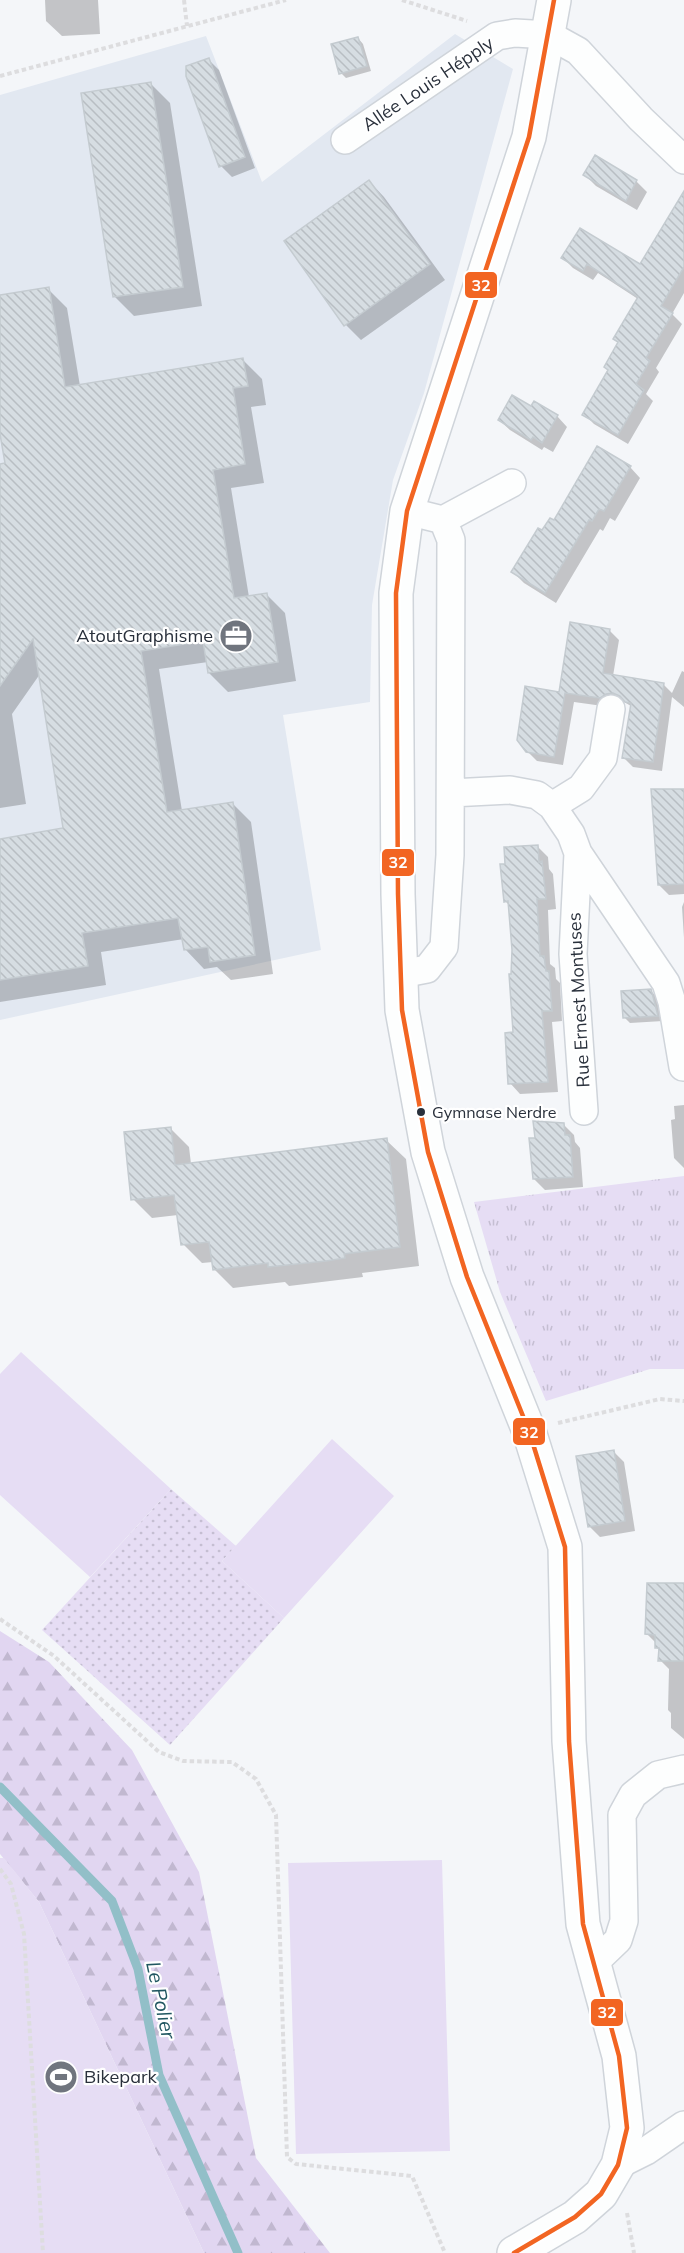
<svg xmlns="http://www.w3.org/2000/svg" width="684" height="2253" font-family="Mulish,sans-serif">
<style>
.built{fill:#e2e8f1}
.grass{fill:url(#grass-tufts)}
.forest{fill:url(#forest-firs)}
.park{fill:url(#park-dots)}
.pitch{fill:#e6ddf4}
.shadow{fill:#0003}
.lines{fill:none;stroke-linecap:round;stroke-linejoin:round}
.stream{stroke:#92bfc8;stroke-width:9}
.building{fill:url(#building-back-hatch);stroke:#c4cbd0;stroke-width:1.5}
.street-casing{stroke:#cfd4da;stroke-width:30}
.secondary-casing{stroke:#cfd4da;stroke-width:36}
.path{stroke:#dddddf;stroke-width:4;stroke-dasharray:4.5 3;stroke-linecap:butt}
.street{stroke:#fdfefe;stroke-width:27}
.secondary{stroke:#fdfefe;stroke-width:33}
.bus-1-casing{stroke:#fff;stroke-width:9}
.bus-1{stroke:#f26522;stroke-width:4.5}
.bus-dot{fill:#29303b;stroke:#fff;stroke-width:2}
.labels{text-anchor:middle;stroke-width:4.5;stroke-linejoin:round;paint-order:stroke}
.bus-label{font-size:16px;fill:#29303b;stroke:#fff;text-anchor:start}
.street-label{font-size:18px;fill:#29303b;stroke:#fff}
.poi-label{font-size:18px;fill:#29303b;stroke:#fff;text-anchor:end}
.water-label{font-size:20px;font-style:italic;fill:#215761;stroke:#fff}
.line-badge{stroke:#fff;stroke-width:2}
.badge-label{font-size:16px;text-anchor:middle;font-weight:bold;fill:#fff}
</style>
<defs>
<pattern id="grass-tufts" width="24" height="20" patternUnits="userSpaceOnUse" patternTransform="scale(1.5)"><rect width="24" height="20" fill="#e6ddf4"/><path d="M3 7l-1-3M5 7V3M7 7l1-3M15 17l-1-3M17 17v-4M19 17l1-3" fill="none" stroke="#c5bed2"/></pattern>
<pattern id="forest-firs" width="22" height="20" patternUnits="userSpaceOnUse" patternTransform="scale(1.5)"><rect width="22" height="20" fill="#e1d6f1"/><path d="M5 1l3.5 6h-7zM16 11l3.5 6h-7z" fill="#c1b8d0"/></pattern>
<pattern id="park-dots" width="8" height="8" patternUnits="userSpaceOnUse" patternTransform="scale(1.5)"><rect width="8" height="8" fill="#e6ddf4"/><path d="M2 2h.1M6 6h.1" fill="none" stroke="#c5bed2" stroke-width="1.8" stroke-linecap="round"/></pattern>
<pattern id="building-back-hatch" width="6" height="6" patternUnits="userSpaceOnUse" patternTransform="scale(1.5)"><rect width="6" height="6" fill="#d6dde2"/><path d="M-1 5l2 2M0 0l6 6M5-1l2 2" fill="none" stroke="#b8bec3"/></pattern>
</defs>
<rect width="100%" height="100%" fill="#f4f6f9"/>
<!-- built -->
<path class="built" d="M455,34L513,69L424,393L393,480L372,605L370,702L283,715L321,950L0,1020V95L206,36L262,182Z"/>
<!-- grass -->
<path class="grass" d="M684,1176V1369H650L546,1401L500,1292L474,1202Z"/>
<!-- forest -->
<path class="forest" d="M0,1631L49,1662L132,1750L199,1872L256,2158L330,2253H204L39,1902L0,1854Z"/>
<!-- park -->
<path class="park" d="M171,1489L236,1546L222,1561L284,1618L170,1745L42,1630Z"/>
<!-- pitch -->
<path class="pitch" d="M21,1352L171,1489L90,1577L0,1495V1374Z
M332,1439L394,1496L284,1618L222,1561Z
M0,1858H4L39,1902L204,2253H0Z
M442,1860L450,2151L296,2154L288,1863Z"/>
<!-- shadow -->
<path class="shadow" d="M45,0H98L100,34L62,36L46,21Z
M358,38L363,44L371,71L346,78L341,73Z
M209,60L219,70L255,168L232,177L221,166Z
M151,84L170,103L202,306L134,316L115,297Z
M585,175L636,181L647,192L637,210L596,186Z
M369,181L384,197L445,280L361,340L346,325Z
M684,211V293L672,314L682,324L656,368L659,372L646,394L653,401L628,444L594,424L584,414L610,371L638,299L598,273L593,280L573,268L563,258L640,266Z
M48,289L67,308L80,386L243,360L262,379L266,405L251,407L264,483L231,488L249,597L266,594L285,613L296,681L228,692L209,673L208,662L159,669L182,811L232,803L251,822L273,974L231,980L217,967L204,969L185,949L184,939L101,952L106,985L0,1002V840L65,830L40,674L12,714L26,804L0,808V466L6,464L0,424V296Z
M531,408L557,416L567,427L553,452L544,447L542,450L510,430L499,420Z
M630,467L640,478L615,521L610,518L603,531L600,529L556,603L524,583L513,572L542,532Z
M609,630L619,640L613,676L663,684L672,693L682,671L684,672V707L672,697L662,771L633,767L623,757L631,706L624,702L616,703L610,707L574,702L563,765L537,761L527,751L560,694Z
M684,790V894L669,895L659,885Z
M537,846L548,857L549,869L553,874L556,909L548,910L550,964L555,968L556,979L560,983L562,1021L552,1022L558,1092L520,1094L510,1083L515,1034L513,950L510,906L505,901L507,865Z
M684,902V938L682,907Z
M651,991L656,996L663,1021L630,1023L624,1017Z
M684,1105V1168L674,1158L671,1120L675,1119L674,1106Z
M563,1124L574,1135L575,1142L580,1148L583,1187L545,1190L534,1179L537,1139Z
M170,1128L189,1147L191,1164L386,1140L406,1159L419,1266L362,1273L363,1277L289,1286L285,1282L233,1288L214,1269L213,1262L202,1263L183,1244L178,1215L152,1218L133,1199Z
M613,1451L624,1462L635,1531L600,1537L589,1526Z
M684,1585V1739L671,1728V1713L668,1710L669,1669L660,1660V1651L657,1648V1644L647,1634Z"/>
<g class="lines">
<!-- stream -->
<path class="stream" d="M0,1787L112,1901L138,1969L159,2075L238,2253"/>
</g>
<!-- building -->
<path class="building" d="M358,37L367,66L339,74L331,44Z
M209,58L245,157L219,167L186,76V66Z
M151,82L183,287L113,297L81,93Z
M595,155L637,180L626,201L583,175Z
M369,180L430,264L344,326L284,241Z
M684,191V267L661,306L673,313L646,358L650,361L636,384L644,390L618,435L582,415L608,370L604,367L618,342L613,339L638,297L587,264L583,271L561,258L580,228L640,264Z
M49,287L65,387L243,358L248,386L233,388L245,464L213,470L234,598L267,593L278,662L208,673L203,641L141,651L167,812L233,802L255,955L210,962L208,947L184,950L178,918L82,933L88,966L0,980V839L63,828L33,639L0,686V464L5,463L0,434V295Z
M512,395L531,406L534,401L558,415L542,443L533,437L531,440L498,420Z
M597,446L631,466L604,511L599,509L592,521L589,520L545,593L511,572L538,528L542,530L550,518L554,520Z
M570,622L610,629L603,673L664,683L653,762L622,758L631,703L625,702L620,696L613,693L606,694L600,698L565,693L554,757L526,752L517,740L525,686L559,692Z
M651,789H684V884L658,885Z
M538,845L539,862L542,861L546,899H537L540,956H544L546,971H549L552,1011H542L548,1082L508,1084L505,1033L513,1032L509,974H511L512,950L508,901L504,902L500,864H505L504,847Z
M651,989L658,1016L623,1018L621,991Z
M533,1121L564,1123L565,1135H570L573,1177L533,1179L529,1138H535Z
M171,1127L175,1165L387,1138L400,1247L344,1254L345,1258L326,1261L268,1267V1263L213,1270L209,1242L181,1245L174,1195L131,1200L124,1132Z
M614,1450L625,1521L588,1527L576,1456Z
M647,1583H684V1661H658L659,1648H655V1635L645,1634Z"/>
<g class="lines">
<!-- street casing -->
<g class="street-casing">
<path id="street" d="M345,140L497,36L515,33L549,35L578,51L641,119L684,160
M443,520L512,483
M451,793L510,790L537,795L552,806L571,834L578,853L573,954L584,1111
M552,806L581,788L603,758L611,709
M578,853L666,983L672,1002L683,1067
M401,974L427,969L444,947L450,855L451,540L443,520L407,511
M594,1963L618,1940L624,1921L622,1815L633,1795L658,1775L684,1769
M618,2165L646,2151L684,2125"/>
</g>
<!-- secondary casing -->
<g class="secondary-casing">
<path id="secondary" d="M514,2253L575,2217L601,2194L618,2165L627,2128L619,2056L583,1924L569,1741L565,1547L529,1431L467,1277L428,1152L402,1010L398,894L396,593L407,511L529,137L554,0"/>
</g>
<!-- path -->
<path class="path" d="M184,0L187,26
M402,0L467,21
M0,76L286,0
M558,1423L660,1399L684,1401
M0,1619L54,1656L159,1752L183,1761L232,1762L256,1779L276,1815L287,2157L296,2164L412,2176L445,2253
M0,1869L11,1884L24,1934L43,2253
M627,2213L634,2253"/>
<!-- street -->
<use href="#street" class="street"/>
<!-- secondary -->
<use href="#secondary" class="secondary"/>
<!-- bus-1 casing -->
<g class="bus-1-casing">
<path id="bus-1" d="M514,2253L575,2217L601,2194L618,2165L627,2128L619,2056L583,1924L569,1741L565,1547L529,1431L467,1277L428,1152L402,1010L398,894L396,593L407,511L529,137L554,0"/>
</g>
<!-- bus-1 -->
<use href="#bus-1" class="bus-1"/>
</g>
<!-- icons -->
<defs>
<g id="office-disc" transform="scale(1.725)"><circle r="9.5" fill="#70757e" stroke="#fff"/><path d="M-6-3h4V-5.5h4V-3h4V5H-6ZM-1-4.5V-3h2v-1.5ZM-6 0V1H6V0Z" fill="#fff"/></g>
<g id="stadium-disc" transform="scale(1.725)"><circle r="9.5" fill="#70757e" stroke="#fff"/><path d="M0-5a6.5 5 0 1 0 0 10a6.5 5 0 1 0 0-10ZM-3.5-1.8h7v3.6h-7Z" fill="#fff"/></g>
</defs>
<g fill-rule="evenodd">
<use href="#office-disc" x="236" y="636"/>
<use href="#stadium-disc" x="61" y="2077"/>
</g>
<!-- markers -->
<circle class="bus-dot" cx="421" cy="1112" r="5"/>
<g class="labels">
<!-- bus labels -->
<g class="bus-label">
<text x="432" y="1118">Gymnase Nerdre</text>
</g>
<!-- street labels -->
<g class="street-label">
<text transform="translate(428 84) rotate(-34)" y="6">Allée Louis Hépply</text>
<text transform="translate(579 1000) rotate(-93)" y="6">Rue Ernest Montuses</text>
</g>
<!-- poi labels -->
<g class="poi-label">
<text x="213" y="642">AtoutGraphisme</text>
<text x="84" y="2083" text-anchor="start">Bikepark</text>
</g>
<!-- water labels -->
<g class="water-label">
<text transform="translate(161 2000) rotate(78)" y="7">Le Polier</text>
</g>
</g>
<g class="line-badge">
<rect x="464" y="271" width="34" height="28" rx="6" fill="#f26522"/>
<rect x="381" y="848" width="34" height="29" rx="6" fill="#f26522"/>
<rect x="512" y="1417" width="34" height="29" rx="6" fill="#f26522"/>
<rect x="590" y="1998" width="34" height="29" rx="6" fill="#f26522"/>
</g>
<g class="badge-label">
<text x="481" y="291">32</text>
<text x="398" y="868">32</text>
<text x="529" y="1438">32</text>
<text x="607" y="2018">32</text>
</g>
</svg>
